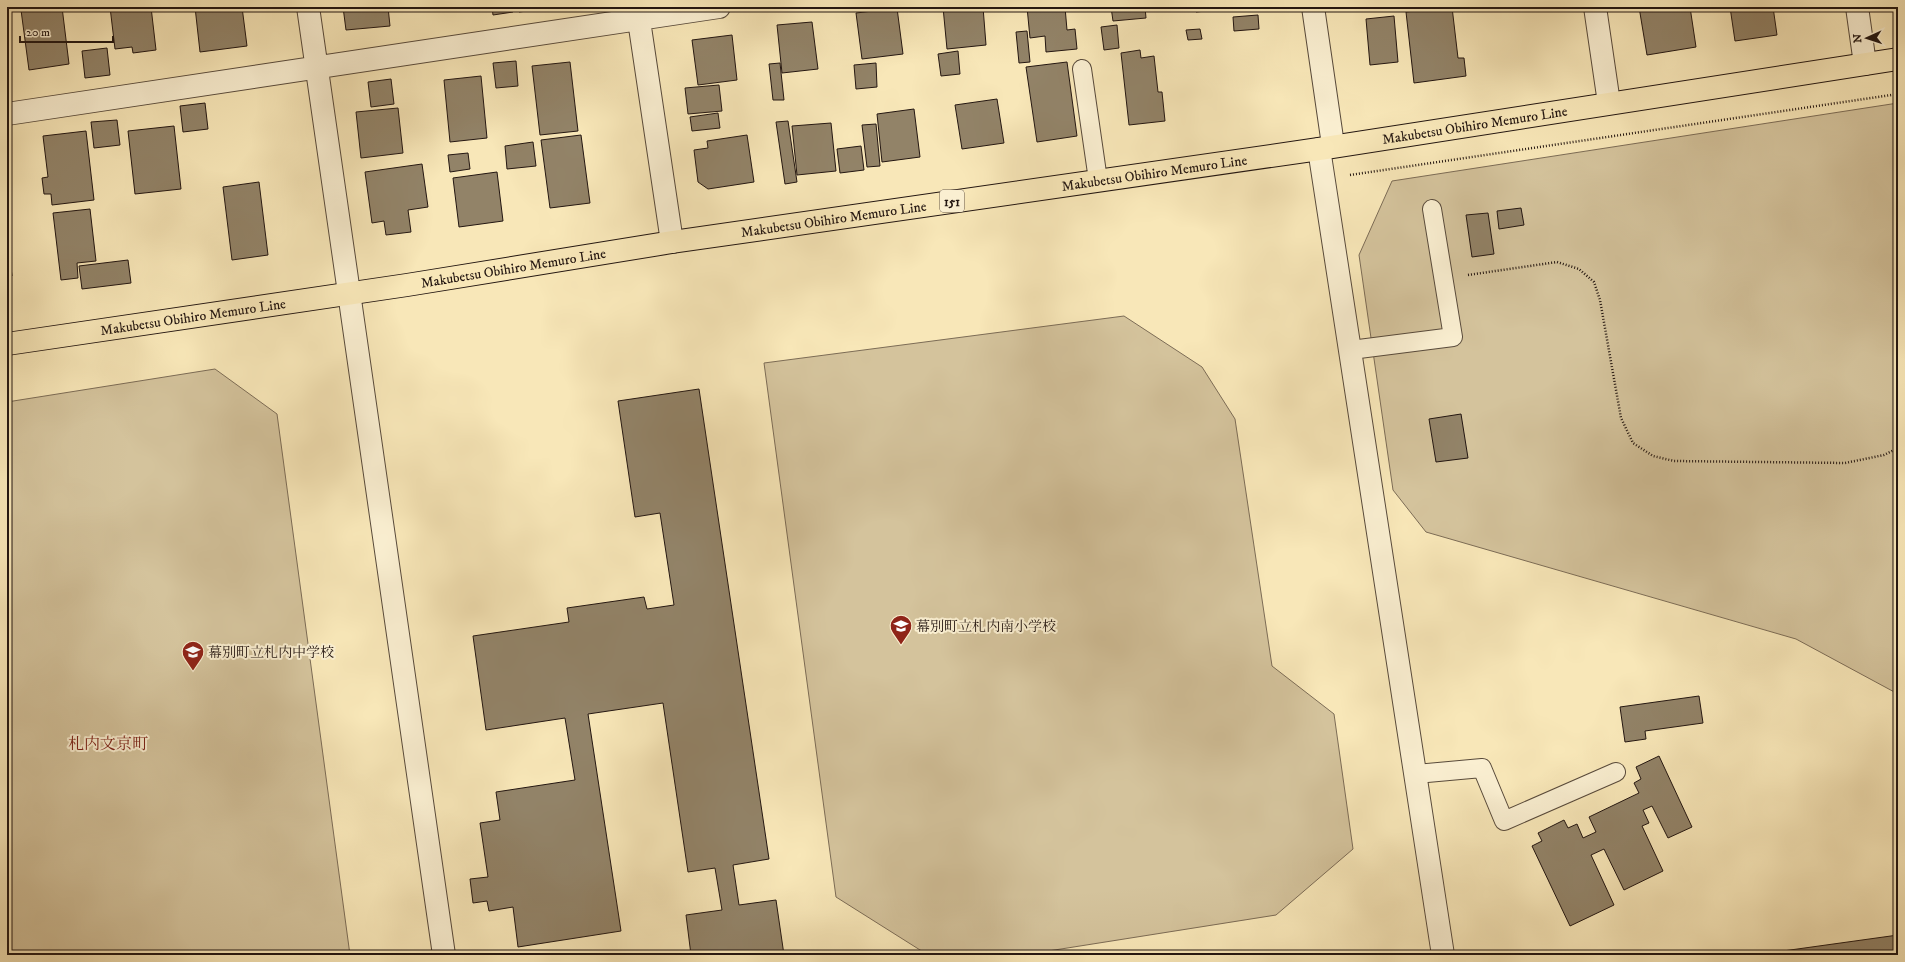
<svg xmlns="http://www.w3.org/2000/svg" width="1905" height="962" font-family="'IM FELL DW Pica','Noto Serif JP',serif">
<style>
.green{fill:#d4c39c;stroke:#7c6c56}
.building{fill:#928368;stroke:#231611}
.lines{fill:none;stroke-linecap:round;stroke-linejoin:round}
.lane-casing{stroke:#584a3b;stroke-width:20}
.street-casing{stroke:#584a3b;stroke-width:24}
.primary-casing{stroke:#231611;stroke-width:24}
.path{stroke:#231611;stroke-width:2.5;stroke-dasharray:1 2;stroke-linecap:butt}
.lane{stroke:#faefd1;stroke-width:18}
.street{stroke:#faefd1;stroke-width:22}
.primary{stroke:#f8e7b8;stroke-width:22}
.labels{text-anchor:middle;stroke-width:4;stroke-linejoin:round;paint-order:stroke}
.shield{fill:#faefd1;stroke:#64574b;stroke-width:1}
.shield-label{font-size:13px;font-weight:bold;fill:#231611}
.street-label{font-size:14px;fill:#231611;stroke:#faefd1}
.poi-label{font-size:14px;fill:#231611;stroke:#faefd1;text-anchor:start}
.quarter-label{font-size:16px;fill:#7a1f14;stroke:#faefd1}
</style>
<rect width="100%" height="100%" fill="#f8e7b8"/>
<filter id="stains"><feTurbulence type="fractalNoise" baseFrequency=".005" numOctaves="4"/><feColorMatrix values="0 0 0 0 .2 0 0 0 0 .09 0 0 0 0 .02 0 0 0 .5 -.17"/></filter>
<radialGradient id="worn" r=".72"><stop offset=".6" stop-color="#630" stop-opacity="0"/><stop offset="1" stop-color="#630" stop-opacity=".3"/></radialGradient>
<!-- green -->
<path class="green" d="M1898,103V694L1796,639L1426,532L1393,490L1359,255L1392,181Z
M1124,316L1202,367L1235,419L1272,666L1334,714L1353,849L1276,915L1023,955H928L836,897L764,363Z
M215,369L277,414L350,955H7V402Z"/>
<!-- building -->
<path class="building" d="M48,7H62L69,64L29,70L21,10Z
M110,7H151L156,50L133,53L132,47L115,49Z
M195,7H242L247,46L200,52Z
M343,7H388L390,26L346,30Z
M492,7H512L513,12L493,15Z
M519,7H552V8L519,12Z
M943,7H983L986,45L947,49Z
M1027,7H1065L1067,30L1075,29L1077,49L1046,52L1045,36L1030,38Z
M1111,7H1145L1146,18L1113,21Z
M1196,7H1235V8L1196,12Z
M1362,7H1387L1363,10Z
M1452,7L1458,58H1464L1466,76L1414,83L1406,12Z
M1639,7H1690L1696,47L1647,55Z
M1730,7H1773L1777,35L1735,41Z
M897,8L903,54L862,59L856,13Z
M1258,15L1259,29L1234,31L1233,17Z
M1394,16L1398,62L1370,65L1366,19Z
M812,22L818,69L782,73L777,25Z
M1117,25L1119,48L1104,50L1101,27Z
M1200,29L1202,39L1188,40L1186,30Z
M1027,31L1030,62L1019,63L1016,32Z
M732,35L737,80L698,85L692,40Z
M107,48L110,75L85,78L82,51Z
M1140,50L1141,58L1154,56L1158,92H1162L1165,121L1129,125L1121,53Z
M958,51L960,74L941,76L938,54Z
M516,61L518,86L496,88L493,63Z
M570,62L578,131L540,135L532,66Z
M1067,62L1077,136L1037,142L1026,67Z
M780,63L784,100H773L769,64Z
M876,63L877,87L856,89L854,65Z
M481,76L487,138L450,142L444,80Z
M391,79L394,104L371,107L368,82Z
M719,85L722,111L688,114L685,88Z
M997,99L1004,143L962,149L955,105Z
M205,103L208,129L183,132L180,106Z
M398,108L403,153L361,158L356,112Z
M914,109L920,157L882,162L877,114Z
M718,113L720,128L692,131L690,117Z
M117,120L120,145L94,148L91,122Z
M788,121L797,182L785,184L776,122Z
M831,123L836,171L797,175L792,126Z
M876,124L880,166L867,167L862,125Z
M174,126L181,189L135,194L128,131Z
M86,131L94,200L52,205L51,194H44L42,178L48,177L43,136Z
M581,135L590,203L550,208L541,140Z
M747,135L754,182L708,189L698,182L694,150L708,148L707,141Z
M533,142L536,166L507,169L505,146Z
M861,146L864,170L840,173L837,149Z
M468,153L470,169L450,172L448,155Z
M422,164L428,207L408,210L411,232L386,235L384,221L372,223L365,172Z
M497,172L503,221L459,227L453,178Z
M259,182L268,255L232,260L223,187Z
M7,183L11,215H7Z
M1521,208L1524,225L1499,229L1497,211Z
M90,209L96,261L77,263L78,278L61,280L53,213Z
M1488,213L1494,254L1472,257L1466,215Z
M7,233L12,276L7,277Z
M128,260L131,283L82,289L79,266Z
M699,389L769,859L733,865L739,905L776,900L784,955H691L686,915L722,910L715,868L688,872L663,703L588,714L621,931L518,947L513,907L489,911L487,901L473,903L470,879L488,877L480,823L500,820L496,792L575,780L565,718L486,730L473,636L569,622L567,608L644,597L647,609L674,605L660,513L635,517L618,401Z
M1461,414L1468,458L1436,462L1429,419Z
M1699,696L1703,723L1645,731L1646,739L1625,742L1620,707Z
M1659,756L1692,827L1668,838L1652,806L1643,810L1649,823L1642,826L1663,871L1624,890L1604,849L1591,855L1614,905L1570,926L1532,846L1542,841L1538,833L1564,820L1568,828L1577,824L1583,838L1596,832L1589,817L1639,793L1634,783L1641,779L1636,767Z
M1898,935V955H1784L1783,951Z"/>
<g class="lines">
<!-- lane casing -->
<g class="lane-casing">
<path id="lane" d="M1082,69L1098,180
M1351,350L1453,337L1432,209
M1416,774L1482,768L1504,821L1616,772"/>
</g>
<!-- street casing -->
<g class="street-casing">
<path id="street" d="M308,7L444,955
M637,7L672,242
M1313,7L1333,145
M1595,7L1609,103
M1857,7L1865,64
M7,114L719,7
M1319,149L1443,955"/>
</g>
<!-- primary casing -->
<g class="primary-casing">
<g id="primary">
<path id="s1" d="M7,344L407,285L672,242L1319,149L1898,59"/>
</g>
</g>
<!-- path -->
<path class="path" d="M1350,175L1898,94
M1468,275L1557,262L1579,269L1594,282L1600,300L1621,418L1633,443L1653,456L1674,461L1845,463L1884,455L1898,448"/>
<!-- lane -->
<use href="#lane" class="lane"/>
<!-- street -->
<use href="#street" class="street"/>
<!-- primary -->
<use href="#primary" class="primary"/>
</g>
<!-- icons -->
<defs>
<g id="school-pin" transform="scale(1.15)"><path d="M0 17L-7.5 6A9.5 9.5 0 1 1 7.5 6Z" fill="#8f2418" stroke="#faefd1"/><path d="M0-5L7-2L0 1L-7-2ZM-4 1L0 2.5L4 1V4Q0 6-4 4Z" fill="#fff"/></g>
</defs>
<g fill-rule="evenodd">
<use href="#school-pin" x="901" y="626"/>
<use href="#school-pin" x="193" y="652"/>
</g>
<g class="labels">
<!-- shield labels -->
<rect class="shield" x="940" y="190" width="24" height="22" rx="3"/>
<g class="shield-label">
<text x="952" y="206">151</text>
</g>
<!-- street labels -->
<g class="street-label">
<text dy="5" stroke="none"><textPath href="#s1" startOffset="1484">Makubetsu Obihiro Memuro Line</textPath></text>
<text dy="5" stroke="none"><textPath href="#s1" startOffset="1160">Makubetsu Obihiro Memuro Line</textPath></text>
<text dy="5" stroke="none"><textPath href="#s1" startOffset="836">Makubetsu Obihiro Memuro Line</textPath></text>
<text dy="5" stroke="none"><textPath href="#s1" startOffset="512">Makubetsu Obihiro Memuro Line</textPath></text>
<text dy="5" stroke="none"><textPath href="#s1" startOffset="188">Makubetsu Obihiro Memuro Line</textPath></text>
</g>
<!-- poi labels -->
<g class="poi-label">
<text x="916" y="631">幕別町立札内南小学校</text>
<text x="208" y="657">幕別町立札内中学校</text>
</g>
<!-- quarter labels -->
<g class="quarter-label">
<text x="108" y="749">札内文京町</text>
</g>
</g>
<!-- margin -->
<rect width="1905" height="962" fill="none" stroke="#f8e7b8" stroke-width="24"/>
<rect x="8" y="8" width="1889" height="946" fill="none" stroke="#231611" stroke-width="2"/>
<rect x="12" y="12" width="1881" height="938" fill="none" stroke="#231611"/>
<!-- north arrow -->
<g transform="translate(1867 38) rotate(267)" stroke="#faefd1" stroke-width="3" paint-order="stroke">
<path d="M0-3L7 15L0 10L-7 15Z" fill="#231611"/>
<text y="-6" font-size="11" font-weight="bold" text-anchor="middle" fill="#231611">N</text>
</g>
<!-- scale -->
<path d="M20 36v6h93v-6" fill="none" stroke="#231611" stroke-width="2"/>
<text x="26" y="36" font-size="12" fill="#231611" stroke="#faefd1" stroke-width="3" paint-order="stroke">20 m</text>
<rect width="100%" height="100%" filter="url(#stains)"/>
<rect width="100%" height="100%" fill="url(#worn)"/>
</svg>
